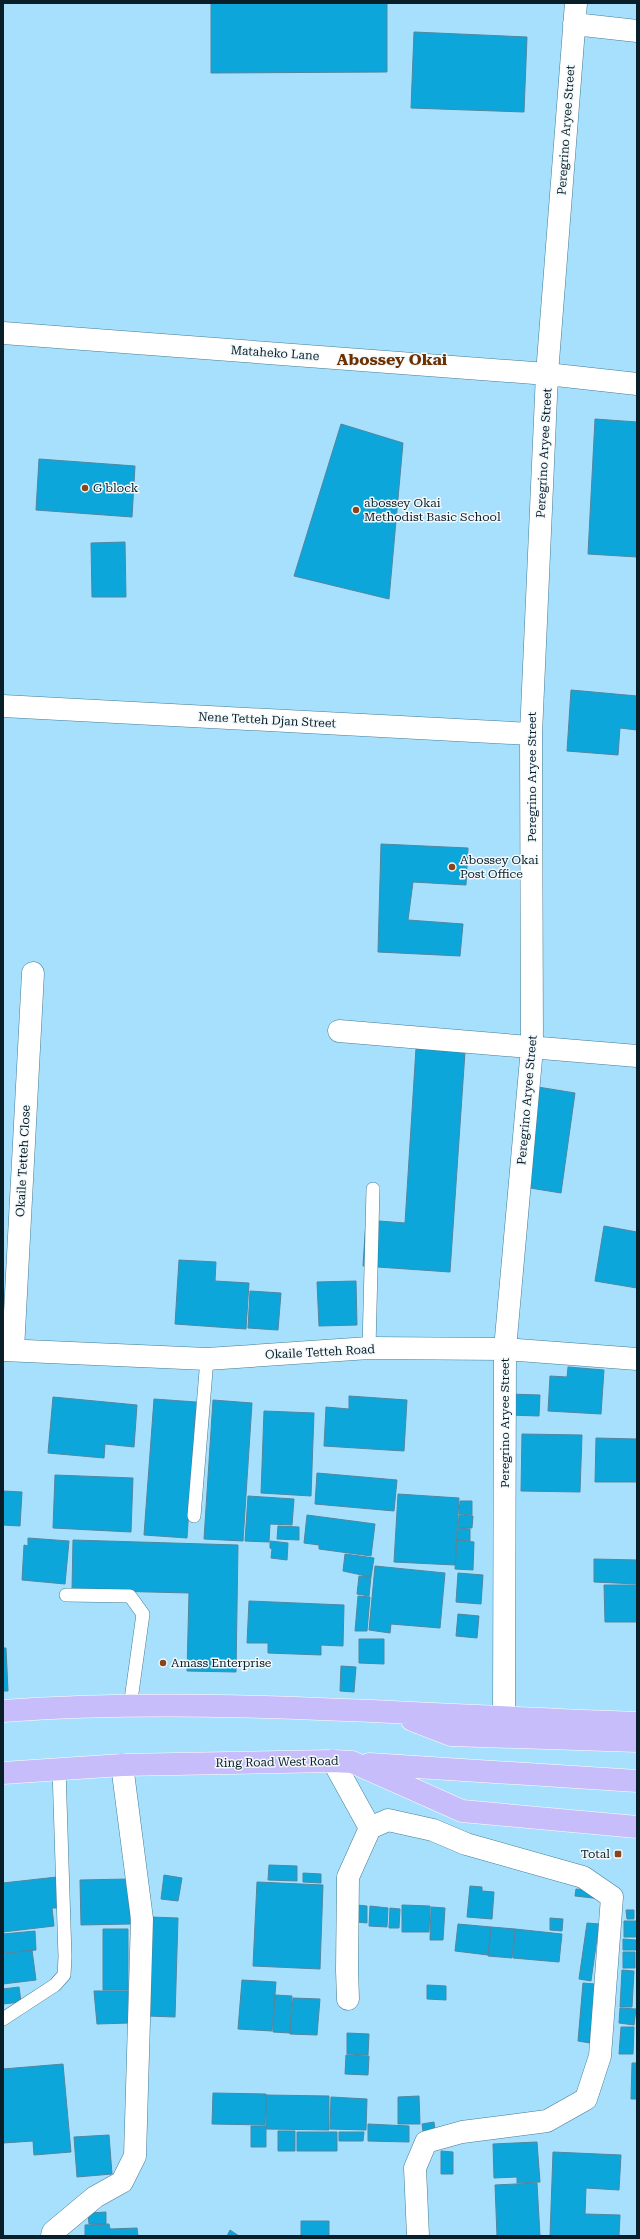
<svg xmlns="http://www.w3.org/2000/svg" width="640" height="2239" font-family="'Roboto Serif',serif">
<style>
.building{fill:#0da6da;stroke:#4f87a1}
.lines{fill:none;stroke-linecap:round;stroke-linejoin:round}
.lane-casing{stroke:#447c96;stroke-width:14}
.street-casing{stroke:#447c96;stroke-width:23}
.primary-casing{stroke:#fff;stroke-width:23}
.lane{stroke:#fff;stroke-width:13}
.street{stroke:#fff;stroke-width:22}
.primary{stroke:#c8bdfb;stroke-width:22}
.poi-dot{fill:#8a4619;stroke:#f3f8fb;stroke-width:1.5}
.labels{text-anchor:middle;stroke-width:3;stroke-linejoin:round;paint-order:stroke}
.street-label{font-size:12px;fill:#081f2a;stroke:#f3f8fb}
.poi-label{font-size:12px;fill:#081f2a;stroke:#f3f8fb;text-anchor:start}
.district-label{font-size:16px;font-weight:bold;fill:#6c3002;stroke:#f3f8fb}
</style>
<rect width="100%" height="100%" fill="#a6e0fd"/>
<!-- building -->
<path class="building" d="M211,3H387V72L211,73Z
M414,32L527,37L524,112L411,108Z
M595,419L637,422V557L588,554Z
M341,424L403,443L389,599L294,576Z
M39,459L135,466L132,517L36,510Z
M125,542L126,597H92L91,543Z
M571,690L637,696V730L620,728L618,755L567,751Z
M381,844L468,848L466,885L413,882L408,920L463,924L460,956L378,952Z
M416,1048L465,1052L450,1272L363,1266L366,1220L405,1223Z
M538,1087L575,1093L561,1193L524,1187Z
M604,1226L637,1232V1288L595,1281Z
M179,1260L216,1262L215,1281L249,1283L246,1329L175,1324Z
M356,1281L357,1325L319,1326L317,1282Z
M250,1291L281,1293L278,1330L248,1328Z
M568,1367L604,1370L601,1414L548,1411L550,1376L567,1377Z
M509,1394L540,1395L539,1416L508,1415Z
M349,1396L407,1400L404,1451L324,1446L326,1407L349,1409Z
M53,1397L137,1405L134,1447L105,1444L104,1458L48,1453Z
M154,1399L196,1402L187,1538L144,1535Z
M213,1400L252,1403L243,1541L204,1539Z
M264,1411L314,1413L311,1496L261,1493Z
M522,1434L582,1435L580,1492L521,1491Z
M596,1438L637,1439V1482H595Z
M317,1473L397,1480L394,1511L315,1504Z
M55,1475L133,1478L131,1532L53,1528Z
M3,1491L22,1492L20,1526L3,1525Z
M398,1494L459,1498L455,1565L394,1562Z
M248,1496L294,1499L292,1525L270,1524L269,1542L245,1541Z
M460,1501H472V1515L459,1514Z
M307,1515L375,1524L371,1556L319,1549V1545L304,1543Z
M459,1515L473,1516L472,1528H458Z
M278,1526L299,1527V1540L277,1539Z
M458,1528L470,1529V1541L457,1540Z
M28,1538L69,1541L65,1584L22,1580L24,1545L28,1546Z
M73,1540L238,1545L236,1672L187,1671L189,1593L72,1590Z
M457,1540L474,1542L473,1570L455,1569Z
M270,1541L288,1543L287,1560L271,1558L272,1549L270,1548Z
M345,1554L374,1558L371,1577L343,1571Z
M594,1559L637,1560V1584L594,1582Z
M375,1566L445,1573L440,1628L391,1624L390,1633L369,1630Z
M458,1573L483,1575L481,1604L456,1602Z
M359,1576L371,1577L369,1596L357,1594Z
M604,1585H637V1622H605Z
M358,1596L370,1597L367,1631H355Z
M249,1601L344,1605L343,1646L321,1645V1655L268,1653V1643H247Z
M458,1614L479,1616L477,1638L456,1636Z
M359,1639H384V1664L359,1663Z
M3,1648H6L8,1691H3Z
M341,1666L356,1667L354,1692L340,1691Z
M269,1865L297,1866V1881L268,1880Z
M303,1873L321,1874V1883L303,1882Z
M164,1875L182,1878L178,1901L161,1899Z
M57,1877L61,1908H52L54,1926L3,1932V1883Z
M128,1879L130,1924L81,1925L80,1880Z
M257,1882L323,1885L320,1969L253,1966Z
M470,1886L482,1887V1891L494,1892L492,1919L467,1917Z
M576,1889L603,1892L602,1899L575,1896Z
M357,1905L367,1906V1923L356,1922Z
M402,1905L430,1906L429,1932H402Z
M370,1906L388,1908L387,1927L369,1926Z
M431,1907L445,1908L443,1940H430Z
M390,1908L400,1909L399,1928H389Z
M626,1910H634V1919H627Z
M151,1917L178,1918L175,2017L148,2016Z
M550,1918L563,1919L562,1931L550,1930Z
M624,1921H637V1937H624Z
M587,1923L599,1924L591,1981L579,1979Z
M458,1924L491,1927L488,1955L455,1951Z
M491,1927L515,1929L512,1958L488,1956Z
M103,1929H128V1990H103Z
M515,1929L562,1934L559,1962L513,1958Z
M35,1931L36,1950L3,1953V1934Z
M623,1939L636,1940V1950H623Z
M32,1950L36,1980L3,1984V1954Z
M623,1952H635V1968H623Z
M622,1970L634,1971L632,2007H620Z
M242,1980L276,1982L272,2031L238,2029Z
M583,1983L595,1984L590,2043L578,2041Z
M427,1985L446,1986V2000L427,1999Z
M19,1987L21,2002L3,2004V1989Z
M94,1991H128L129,2023L97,2024Z
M275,1995L292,1996L290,2033L273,2032Z
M293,1998L320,1999L317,2035L290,2034Z
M620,2008L636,2009L634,2025L619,2023Z
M621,2027H634L633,2054H619Z
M347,2033L369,2034L368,2055L347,2054Z
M346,2055L369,2056L368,2075L345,2074Z
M632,2063H637V2099H631Z
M63,2064L71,2152L34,2155L33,2141L3,2143V2069Z
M213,2093L266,2094L265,2125L212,2124Z
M266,2095L329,2096V2130L266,2129Z
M419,2096L420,2124H398V2097Z
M331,2097L367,2099L366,2130L330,2129Z
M434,2122L435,2130L423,2131L422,2124Z
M368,2124L409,2126V2142L368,2141Z
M251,2126H266V2147H251Z
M278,2131H295V2151H278Z
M297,2132H337V2151H297Z
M339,2132H364L363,2141H339Z
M109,2135L112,2174L77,2177L74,2137Z
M537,2142L540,2182L517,2183V2177L494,2178L493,2144Z
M441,2151L453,2152V2174H441Z
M553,2152L621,2155L619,2190L586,2188L585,2214L620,2215L619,2236H550Z
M537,2183L540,2236H497L495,2185Z
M106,2212V2224H89L88,2213Z
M301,2221H329V2236H301Z
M109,2224L110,2229L137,2228L138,2236H85V2225Z
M230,2230L239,2236H227Z"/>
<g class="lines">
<!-- lane casing -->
<g class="lane-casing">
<path id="lane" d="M369,1348L373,1189
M194,1516L207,1359
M66,1595L130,1596L143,1614L130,1707
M3,2019L55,1985L64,1975L65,1957L59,1769"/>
</g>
<!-- street casing -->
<g class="street-casing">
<path id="street" d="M574,24L637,31
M3,333L547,374L637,384
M3,706L531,734
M339,1031L637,1056
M3,1350L207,1359L369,1348L505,1349L637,1359
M13,1350L33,973
M504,1719L505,1349L532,1048L531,734L547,374L576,3
M333,1761L370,1828
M348,1999L347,1970L348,1877L370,1828L388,1820L433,1830L466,1844L583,1877L612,1897L600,2056L586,2099L547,2121L462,2132L426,2142L415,2168L418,2236
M52,2236L53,2232L95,2197L122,2182L135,2156L142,1919L122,1765"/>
</g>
<!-- primary casing -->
<g class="primary-casing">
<path id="primary" d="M3,1711C214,1696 426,1716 637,1723
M412,1720L451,1735L637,1741
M369,1764L637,1781
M3,1773L122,1765L333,1761L352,1762L462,1811L637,1827"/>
</g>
<!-- lane -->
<use href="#lane" class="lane"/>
<!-- street -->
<use href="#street" class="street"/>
<!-- primary -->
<use href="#primary" class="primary"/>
</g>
<!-- markers -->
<g class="poi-dot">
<circle cx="85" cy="488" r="4"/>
<circle cx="356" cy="510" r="4"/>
<circle cx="452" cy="867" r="4"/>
<circle cx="163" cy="1663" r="4"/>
<rect x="614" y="1850" width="8" height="8" rx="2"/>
</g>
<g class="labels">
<!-- street labels -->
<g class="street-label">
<text transform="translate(566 130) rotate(-86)" y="4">Peregrino Aryee Street</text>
<text transform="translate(275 353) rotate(4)" y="4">Mataheko Lane</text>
<text transform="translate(544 453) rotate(-87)" y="4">Peregrino Aryee Street</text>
<text transform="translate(267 720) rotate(3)" y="4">Nene Tetteh Djan Street</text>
<text transform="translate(532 777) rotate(-90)" y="4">Peregrino Aryee Street</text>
<text transform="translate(527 1100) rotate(-85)" y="4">Peregrino Aryee Street</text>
<text transform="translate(23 1161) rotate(-87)" y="4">Okaile Tetteh Close</text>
<text transform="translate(320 1352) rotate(-3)" y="4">Okaile Tetteh Road</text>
<text transform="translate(505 1423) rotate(-90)" y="4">Peregrino Aryee Street</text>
<text transform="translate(277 1762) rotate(-1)" y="4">Ring Road West Road</text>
</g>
<!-- poi labels -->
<g class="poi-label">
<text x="93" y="492">G block</text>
<text x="364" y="507">abossey Okai<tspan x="364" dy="14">Methodist Basic School</tspan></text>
<text x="460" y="864">Abossey Okai<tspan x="460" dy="14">Post Office</tspan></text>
<text x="171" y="1667">Amass Enterprise</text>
<text x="610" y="1858" text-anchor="end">Total</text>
</g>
<!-- district labels -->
<g class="district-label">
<text x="392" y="365">Abossey Okai</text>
</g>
</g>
<!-- border -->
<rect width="640" height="2239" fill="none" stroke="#081f2a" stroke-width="8"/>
</svg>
